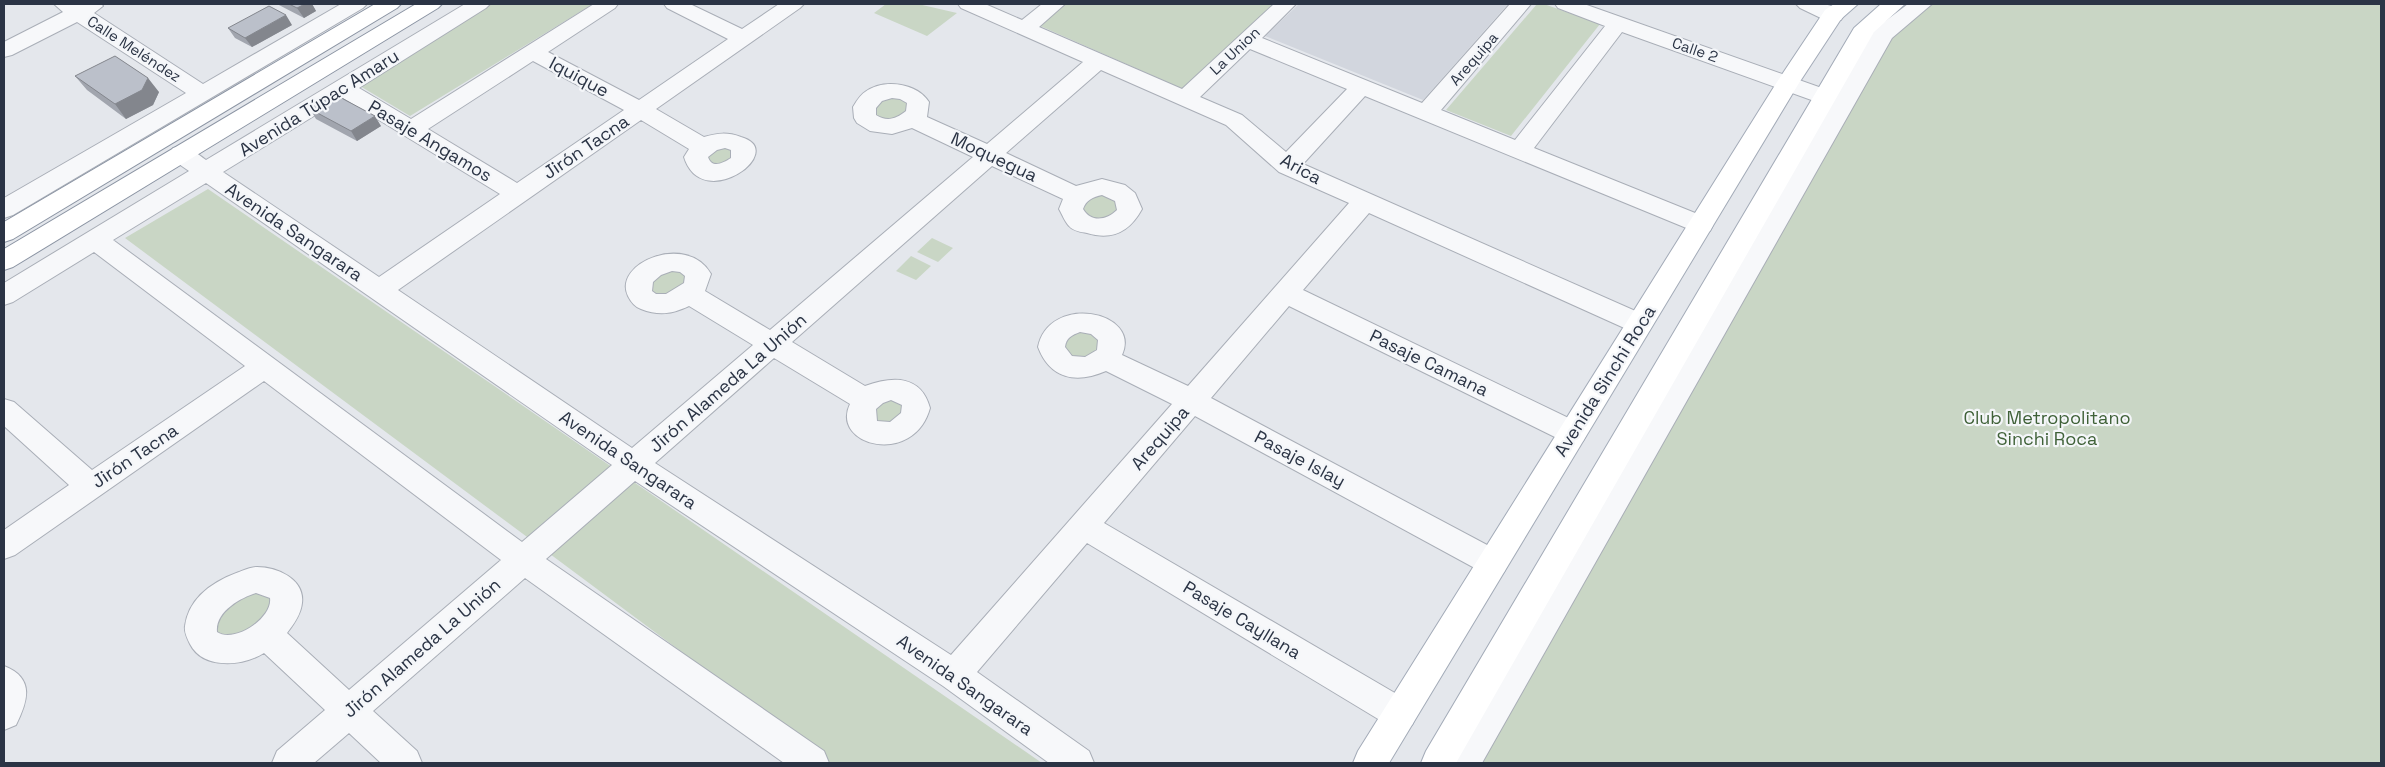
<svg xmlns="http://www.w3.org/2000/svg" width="2385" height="767" font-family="'Space Grotesk',sans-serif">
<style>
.built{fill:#d2d6de}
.green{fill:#c9d6c5}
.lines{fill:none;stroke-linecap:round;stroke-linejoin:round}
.minor-casing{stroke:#a9aeb7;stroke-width:2}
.major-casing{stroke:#a3abb8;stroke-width:2}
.highway-casing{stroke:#8b94a3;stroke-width:2}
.minor{fill:#f7f8fa;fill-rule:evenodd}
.major{fill:#fff;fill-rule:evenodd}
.highway{fill:#fff;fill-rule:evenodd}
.wall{fill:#a1a5ae}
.shaded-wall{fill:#83868d}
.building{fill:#bbc0ca;stroke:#83868d}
.labels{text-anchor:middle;stroke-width:4.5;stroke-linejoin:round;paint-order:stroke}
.far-street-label{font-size:15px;fill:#2b3445;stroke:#f4f6f9}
.street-label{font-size:18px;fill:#2b3445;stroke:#f4f6f9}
.park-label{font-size:18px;fill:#3f6138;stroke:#f4f6f9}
</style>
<rect width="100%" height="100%" fill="#e4e7ec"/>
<!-- built -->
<path class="built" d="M1299,4H1508L1423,100L1265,36Z"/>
<!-- green -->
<path class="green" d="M483,4H593L410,116L355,83Z
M886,4H918L957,13L927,36L874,13Z
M1064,4H1276L1185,90L1038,25Z
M1537,4H1544L1600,24L1511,136L1446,110Z
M1920,4H2381V763H1479L1732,305L1888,30Z
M887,98H899L908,103L909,111L890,121L874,117V106Z
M730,145L738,158L712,168L704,153Z
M208,189L1042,763H831L125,238Z
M1095,193L1119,199L1115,218L1087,220L1079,203Z
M932,238L953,248L938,262L917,252Z
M911,256L931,266L916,280L896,271Z
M672,268L687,275L683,290L656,298L645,283Z
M1090,327L1105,347L1074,363L1058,339Z
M885,394L912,408L879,430L867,406Z
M257,589L275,601L255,634L216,637L213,616Z"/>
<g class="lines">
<!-- minor casing -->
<g class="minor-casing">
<path id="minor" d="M54,4H101L103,6L94,13L203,84L341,4H367L363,8L13,215L4,218V198L186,93L77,22L12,55L4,57V42L63,12Z
M465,4H490L486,8L359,88L411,119L594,4H618L615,8L548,52L639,100L728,39L667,8L664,4H690L742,29L779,4H804L800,8L656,109L704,137C718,133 727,132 741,137C790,151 702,215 684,157L689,149L641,120L398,290L632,448L753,345L689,306C672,314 659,316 641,309C635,307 631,302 628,296C612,263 687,232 711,274L705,291L770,330L973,157L912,128L892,134L870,131L857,123L854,118L853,107C856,102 860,95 865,92C884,78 917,83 929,102L927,117L987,144L1083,62L961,8L958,4H985L1022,20L1042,4H1065L1039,27L1182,89L1274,4H1296L1262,38L1422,103L1510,4H1531L1441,110L1515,140L1605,26L1558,8L1555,4H1584L1833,92L1836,96L1875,29L1908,4H1932L1892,38L1482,763H1447L1832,102L1825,104L1817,102L1622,32L1534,148L1710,219L1713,225L1710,231L1701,234L1365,96L1303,164L1649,317L1653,324L1649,331L1640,334L1631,331L1369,213L1303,290L1583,425L1587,433L1583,441L1573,444L1563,441L1289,306L1211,398L1504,554L1508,563L1504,572L1493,576L1482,572L1195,416L1104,523L1412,703L1417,714L1412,725L1400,730L1388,725L1087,543L977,672L1089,751L1094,763H1049L943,686L635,481L546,559L824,751L829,763H784L525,578L373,711L417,751L422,763H381L349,733L314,763H272L277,751L325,710L264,653C243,666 203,670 190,644C187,638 184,632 185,626C189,597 214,581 239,572C244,570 251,567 257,567C277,567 305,579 302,603C301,614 294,624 287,633L349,690L501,560L264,381L15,555L4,559V530L69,485L4,426V399L14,402L92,470L245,366L94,252L13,302L4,305V283L189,171L173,160L169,154L173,148C187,144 195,152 206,160ZM1250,49L1347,89L1286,152L1242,115L1200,97ZM533,61L624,110L517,183L428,129ZM1101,70L1226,125L1279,172L1349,203L1188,386L1122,355C1142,311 1049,293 1038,347C1050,379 1076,384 1106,371L1172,404L951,655L655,463L774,358L850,404C830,446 914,467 930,408C921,375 893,376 865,386L792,342L992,166L1063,199L1059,209C1062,214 1065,222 1069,226C1073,231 1081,232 1087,233C1113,241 1130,231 1142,209L1135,193L1125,185L1102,179L1076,186L1006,153ZM343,98L500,194L379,277L223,172ZM892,98L900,99L907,103L906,111C896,119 887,122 876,115V108L882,101ZM725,148L731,150V158C723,163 712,169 708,157L717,150ZM206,183L606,461L612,465L522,542L113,240ZM1102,195L1115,201L1117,210C1107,220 1091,223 1083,209C1086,200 1093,197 1102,195ZM672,271L680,272L685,276L684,283L666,294H656L652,291L653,282L661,275ZM1080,332L1091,334L1098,340L1097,350L1085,357L1072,356L1065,347C1066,338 1072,335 1080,332ZM891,400L902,405L901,413L890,422L877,421L876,409L883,403ZM256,593L270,598C273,618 234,644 217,632C215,612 240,598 256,593Z
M1796,4C1811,3 1834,1 1844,15L1841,20L1833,21L1825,20L1800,8Z
M4,666C35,678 28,701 16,725L4,730Z"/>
</g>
<!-- major casing -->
<g class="major-casing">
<path id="major" d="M1834,4H1858L1841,19L1799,83L1389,763H1353L1358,751L1777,82L1825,10Z
M1881,4H1905L1874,32L1456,763H1421L1426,751L1854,28Z"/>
</g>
<!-- highway casing -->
<g class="highway-casing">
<path id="highway" d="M375,4H401L397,8L13,239L4,242V222Z
M416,4H442L438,8L13,267L4,270V249Z"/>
</g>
<!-- minor -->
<use href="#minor" class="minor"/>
<!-- major -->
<use href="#major" class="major"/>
<!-- highway -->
<use href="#highway" class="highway"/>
</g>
<!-- wall -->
<path class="wall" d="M277,4H312L316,11L304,18Z
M292,25L252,47L235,38L228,28Z
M75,76L159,92L153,105L126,119L87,90Z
M310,109L381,126L357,141L316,119Z"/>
<!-- shaded-wall -->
<path class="shaded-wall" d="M305,4H312L316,11L304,18L297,8Z
M286,15L292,25L252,47L245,38Z
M148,78L159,92L153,105L126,119L115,104Z
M375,116L381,126L357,141L351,131Z"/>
<!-- building -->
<path class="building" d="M289,4H305L297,8Z
M269,6L286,15L245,38L228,28Z
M115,56L148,78L142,90L115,104L75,76Z
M334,94L375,116L351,131L310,109Z"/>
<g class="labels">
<!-- far-street labels -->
<g class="far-street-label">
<text transform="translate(134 49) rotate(33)" y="5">Calle Meléndez</text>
<text transform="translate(1695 50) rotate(19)" y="5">Calle 2</text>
<text transform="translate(1235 51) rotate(-43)" y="5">La Union</text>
<text transform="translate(1474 59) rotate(-49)" y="5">Arequipa</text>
</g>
<!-- street labels -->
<g class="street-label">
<text transform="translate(579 77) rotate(28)" y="6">Iquique</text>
<text transform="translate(319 103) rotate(-32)" y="6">Avenida Túpac Amaru</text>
<text transform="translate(430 141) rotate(31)" y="6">Pasaje Angamos</text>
<text transform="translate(586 147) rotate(-34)" y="6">Jirón Tacna</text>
<text transform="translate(994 157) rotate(25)" y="6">Moquegua</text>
<text transform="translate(1301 169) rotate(29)" y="6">Arica</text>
<text transform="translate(294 232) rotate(34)" y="6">Avenida Sangarara</text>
<text transform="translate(1429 363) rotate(26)" y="6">Pasaje Camana</text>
<text transform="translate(1605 381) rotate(-58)" y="6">Avenida Sinchi Roca</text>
<text transform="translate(728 383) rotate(-41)" y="6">Jirón Alameda La Unión</text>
<text transform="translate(1160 438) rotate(-49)" y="6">Arequipa</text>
<text transform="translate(135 456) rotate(-34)" y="6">Jirón Tacna</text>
<text transform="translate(1300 459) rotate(28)" y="6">Pasaje Islay</text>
<text transform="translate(628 460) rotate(34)" y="6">Avenida Sangarara</text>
<text transform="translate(1242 620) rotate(31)" y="6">Pasaje Cayllana</text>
<text transform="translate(422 648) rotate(-41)" y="6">Jirón Alameda La Unión</text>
<text transform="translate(965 685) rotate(35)" y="6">Avenida Sangarara</text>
</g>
<!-- park labels -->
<g class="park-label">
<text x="2047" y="424">Club Metropolitano<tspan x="2047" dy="21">Sinchi Roca</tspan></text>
</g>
</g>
<!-- border -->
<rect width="2385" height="767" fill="none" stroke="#2b3445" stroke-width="10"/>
</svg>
